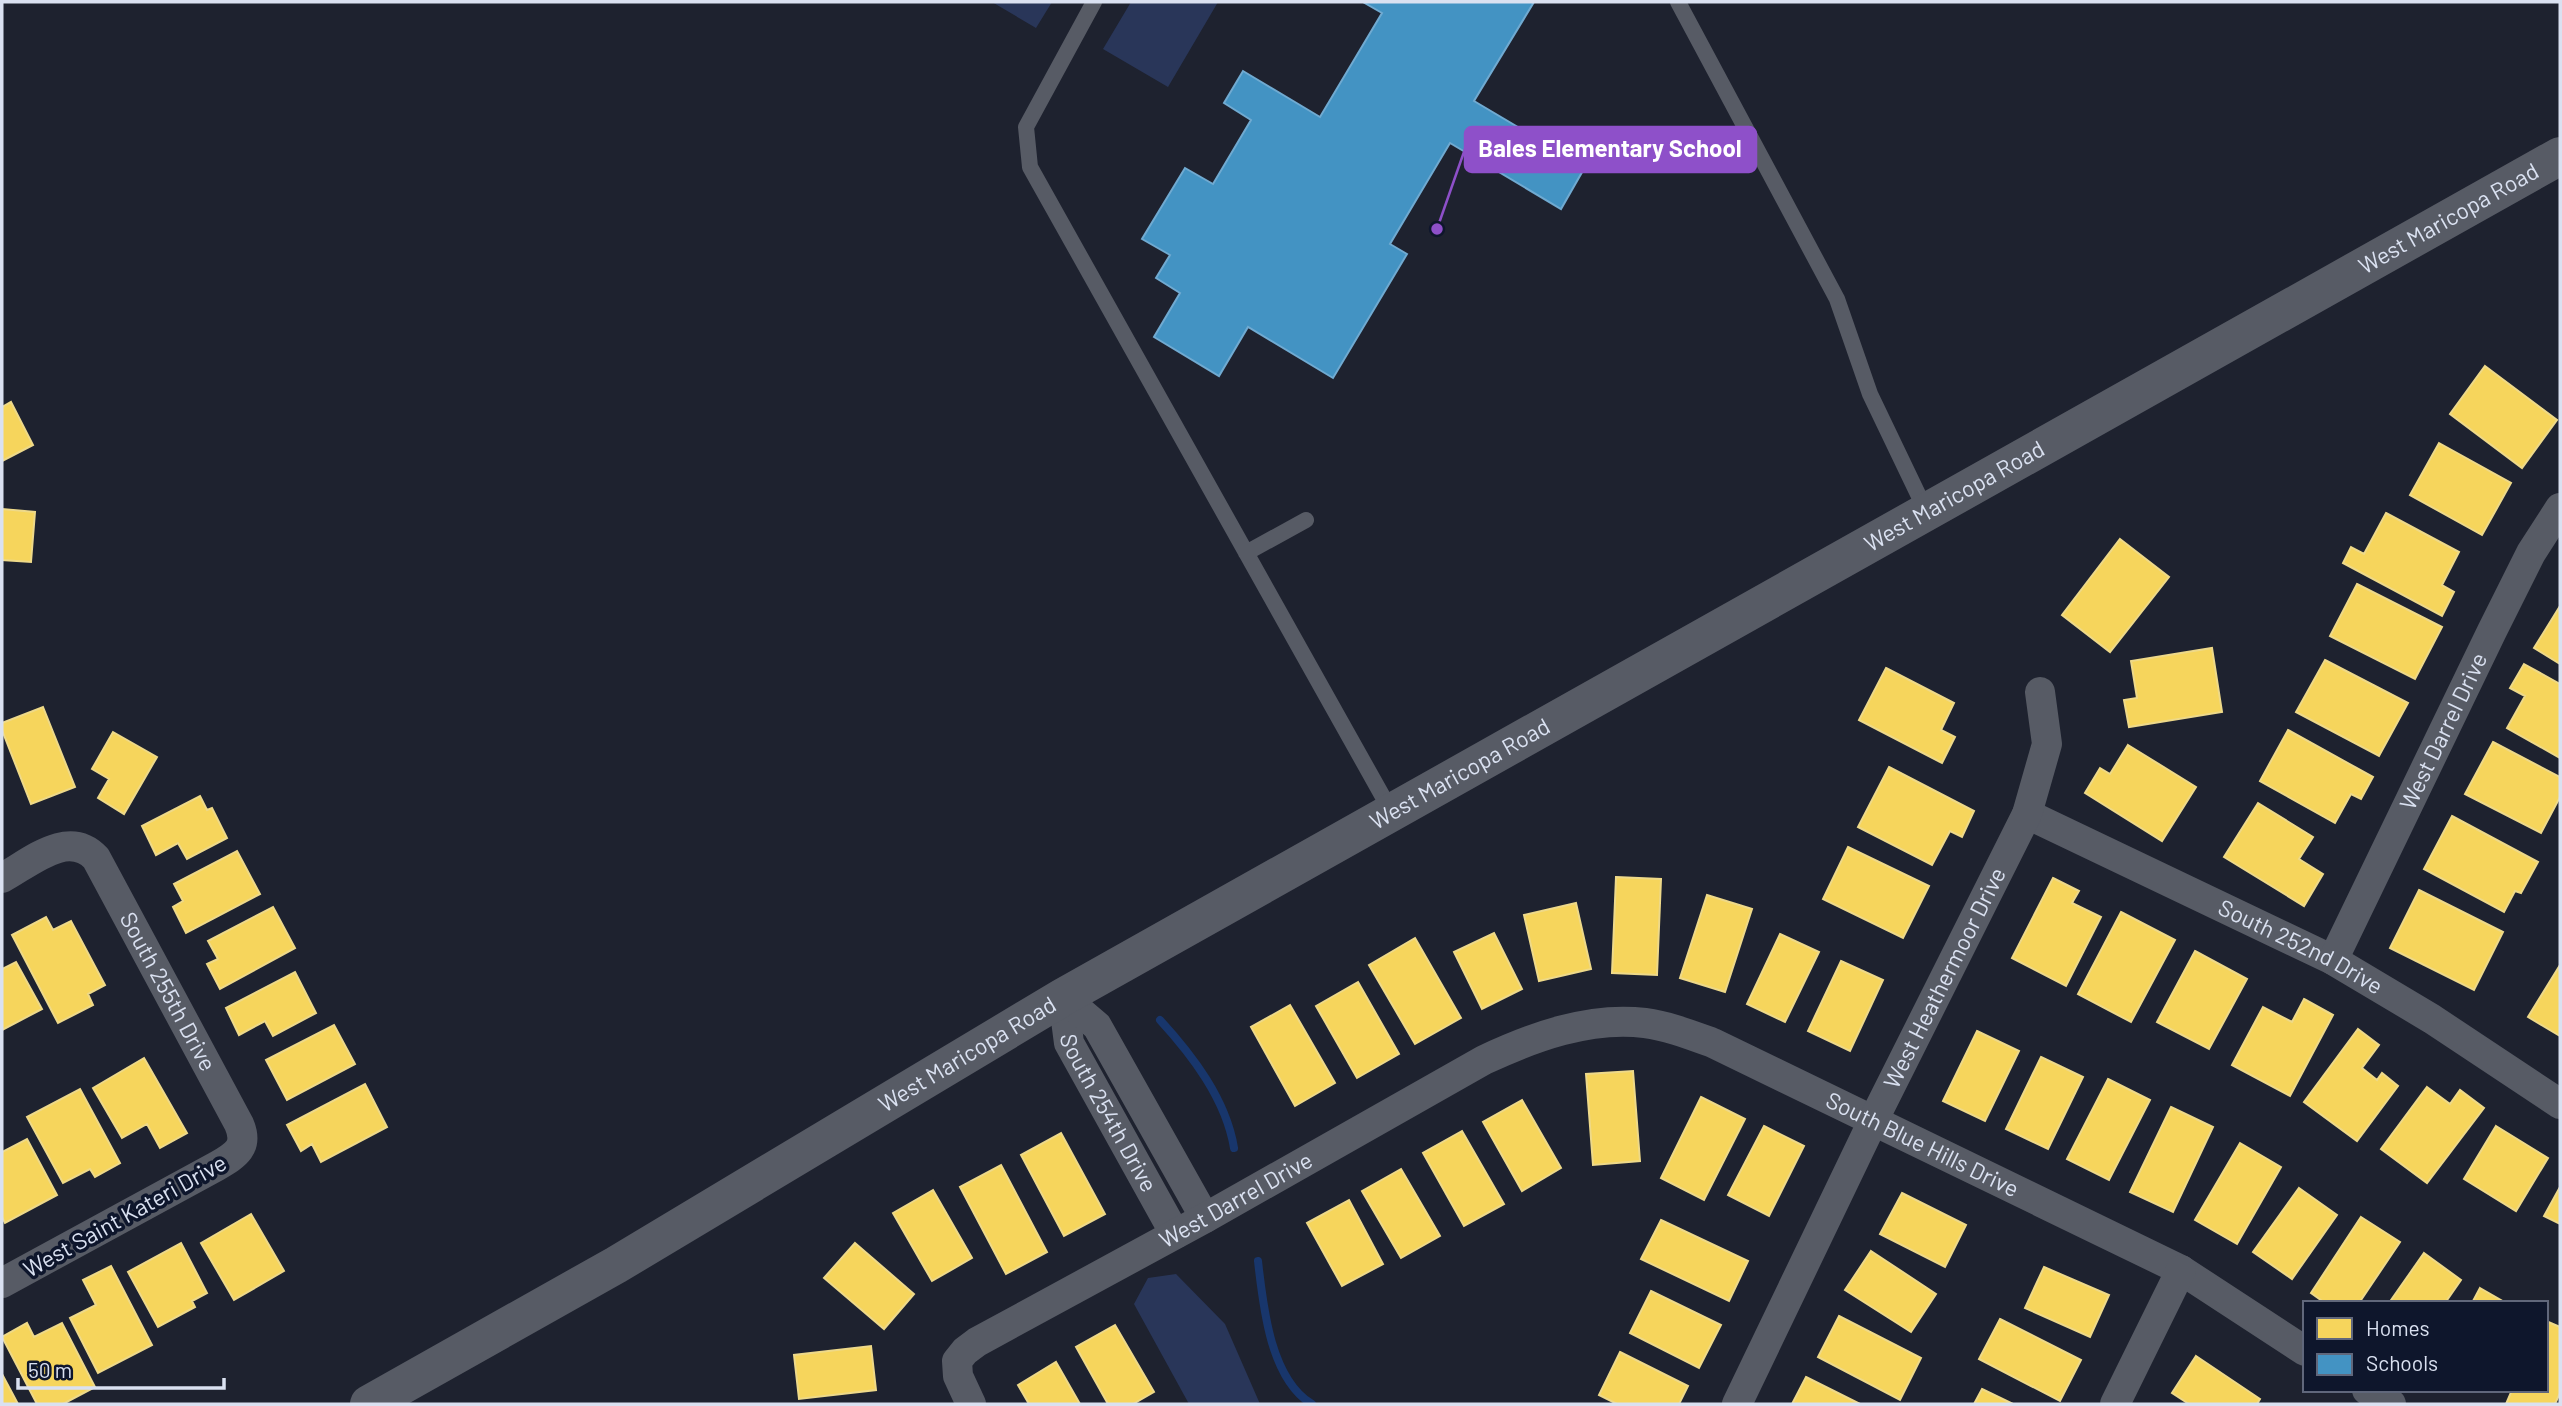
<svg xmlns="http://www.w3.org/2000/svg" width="2562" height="1406" font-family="Barlow,sans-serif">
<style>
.green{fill:#293659}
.homes{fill:#f6d55c;stroke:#eed989;stroke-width:2}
.schools{fill:#4393c3;stroke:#70aad1;stroke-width:2}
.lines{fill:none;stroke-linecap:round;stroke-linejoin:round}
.stream{stroke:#18366c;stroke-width:8}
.service{stroke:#575b65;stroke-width:16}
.minor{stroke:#575b65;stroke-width:30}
.tertiary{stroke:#575b65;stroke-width:38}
.labels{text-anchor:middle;stroke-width:7;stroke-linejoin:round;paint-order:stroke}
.street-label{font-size:23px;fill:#dae1f1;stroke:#0e162c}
.leader{fill:none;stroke:#8e50c9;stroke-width:2.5}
.callout-dot{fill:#8e50c9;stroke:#0e162c;stroke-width:2.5}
.callout{fill:#8e50c9;stroke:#8e50c9;stroke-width:2.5}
.callout-label{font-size:24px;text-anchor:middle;font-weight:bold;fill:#fff}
</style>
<rect width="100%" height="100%" fill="#1e222f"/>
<!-- green -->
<path class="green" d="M992,2H1052L1036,28Z
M1131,2H1218L1168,87L1103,49Z
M1176,1274L1225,1324L1260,1404H1189L1134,1304L1148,1278Z"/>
<!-- homes -->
<path class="homes" d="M2485,366L2557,420L2522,468L2450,414Z
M11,402L33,445L2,461V407Z
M2439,443L2511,483L2482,535L2410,495Z
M2,509L35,512L31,562L2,560Z
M2386,513L2459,552L2442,585L2454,592L2442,616L2343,563L2351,547L2364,554Z
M2120,539L2169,577L2110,652L2062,615Z
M2357,584L2442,627L2415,679L2330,636Z
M2560,606V664L2534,648Z
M2212,648L2222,712L2129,727L2124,700L2137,698L2131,661Z
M2325,660L2408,703L2379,756L2296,712Z
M2524,664L2560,684V758L2507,728L2525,696L2510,688Z
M1886,668L1954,703L1941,730L1955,737L1942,763L1859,720Z
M43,707L75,787L31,804L2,730V723Z
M2288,730L2373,777L2361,799L2351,794L2335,823L2260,781Z
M113,732L157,757L124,814L98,798L109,779L92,769Z
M2493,742L2560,777V797L2541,833L2465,794Z
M2128,745L2196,787L2162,841L2085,793L2100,768L2110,774Z
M1889,767L1974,811L1962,837L1950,831L1932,865L1858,827Z
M200,796L207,810L212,808L227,838L187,859L178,843L156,855L142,826Z
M2258,803L2313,837L2299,859L2323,874L2304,906L2224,857Z
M2452,816L2538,862L2521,893L2515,891L2504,912L2424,869Z
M1848,847L1929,886L1903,938L1823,899Z
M237,851L260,894L186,933L173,907L183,901L174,884Z
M1616,877L1661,879L1657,975L1612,973Z
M2053,878L2079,891L2072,903L2101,917L2066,986L2012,958Z
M2419,890L2503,932L2474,990L2390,948Z
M1707,895L1752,909L1725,992L1680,978Z
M1576,903L1591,969L1539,981L1524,915Z
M273,907L295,948L220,989L207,964L218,959L208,941Z
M2121,912L2175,940L2131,1022L2078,994Z
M46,917L53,930L71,921L105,985L88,994L93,1005L58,1023L12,935Z
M1494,933L1522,989L1482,1009L1454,952Z
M1780,934L1819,952L1785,1022L1747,1004Z
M1415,938L1461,1018L1415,1044L1369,965Z
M2195,951L2247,979L2209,1049L2157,1022Z
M1841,961L1883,980L1850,1051L1808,1031Z
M16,962L42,1009L2,1030V969Z
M2560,965V1036L2528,1017Z
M295,972L316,1013L273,1036L265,1021L239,1035L226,1008Z
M1358,982L1399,1054L1357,1078L1316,1006Z
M2304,999L2333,1015L2290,1096L2232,1065L2263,1007L2292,1022Z
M1290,1005L1335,1083L1295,1106L1251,1027Z
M334,1025L355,1064L287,1100L266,1060Z
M2358,1029L2379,1045L2362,1068L2377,1080L2382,1073L2398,1086L2357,1141L2304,1102Z
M1977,1031L2019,1051L1985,1121L1943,1101Z
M2041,1057L2083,1077L2048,1149L2006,1129Z
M144,1058L187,1133L160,1148L147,1124L122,1138L93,1088Z
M1633,1071L1640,1161L1593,1165L1586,1074Z
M2108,1079L2150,1100L2109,1180L2067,1159Z
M365,1084L387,1127L321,1162L312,1144L301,1151L287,1125Z
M2427,1087L2450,1104L2460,1090L2484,1108L2427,1183L2381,1149Z
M80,1089L120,1163L95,1177L90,1169L63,1183L27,1117Z
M1701,1097L1745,1119L1704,1200L1661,1178Z
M1522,1100L1561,1168L1522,1191L1483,1122Z
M2171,1107L2213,1127L2173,1212L2130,1192Z
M1764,1126L1804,1146L1769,1216L1728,1195Z
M2496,1126L2548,1158L2516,1211L2464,1179Z
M1462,1131L1504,1204L1464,1226L1423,1153Z
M1061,1133L1105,1214L1064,1236L1021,1155Z
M27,1139L57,1195L5,1223L2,1217V1152Z
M2240,1143L2281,1167L2237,1244L2195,1220Z
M1001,1165L1047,1252L1006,1274L960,1187Z
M1401,1169L1440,1236L1401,1258L1362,1191Z
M2560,1187V1224L2544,1216Z
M2299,1188L2337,1215L2292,1279L2253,1252Z
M933,1190L972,1258L932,1281L893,1213Z
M1902,1193L1966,1225L1945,1267L1880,1234Z
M1349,1200L1383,1264L1342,1286L1307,1223Z
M251,1214L284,1271L234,1300L201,1243Z
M2361,1217L2400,1242L2359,1303H2325L2311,1293Z
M1661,1220L1748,1261L1729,1301L1641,1259Z
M181,1243L207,1293L192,1301L195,1307L158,1327L128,1272Z
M855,1243L914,1294L884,1329L824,1278Z
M1871,1251L1936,1294L1911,1332L1845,1290Z
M2424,1253L2461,1280L2445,1303H2389Z
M111,1266L152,1345L98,1373L70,1318L96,1305L83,1280Z
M2044,1267L2109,1295L2090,1337L2025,1308Z
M2480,1288L2506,1303H2472Z
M1651,1291L1721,1325L1699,1368L1630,1333Z
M1839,1316L1921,1358L1900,1400L1818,1357Z
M2000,1319L2081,1360L2060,1401L1979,1359Z
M2546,1321L2560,1327V1393L2555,1404H2506L2512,1390H2546Z
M27,1323L34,1337L62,1323L95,1387L63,1404H37L2,1337Z
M1115,1325L1154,1392L1133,1404H1108L1076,1347Z
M871,1346L876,1390L799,1399L794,1355Z
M1620,1352L1688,1386L1679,1404H1617L1599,1395Z
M2196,1356L2260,1399L2257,1404H2189L2172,1393Z
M1056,1362L1080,1404H1029L1018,1385Z
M2,1374L18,1404H2Z
M1806,1377L1860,1404H1792Z
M1982,1389L2013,1404H1974Z"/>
<!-- schools -->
<path class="schools" d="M1363,2H1534L1474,101L1585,167L1561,209L1450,143L1390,244L1407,254L1333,378L1248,327L1219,376L1154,337L1180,293L1156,278L1170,255L1142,239L1185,168L1213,184L1251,120L1224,103L1243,71L1320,117L1382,13Z"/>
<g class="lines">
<!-- stream -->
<path class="stream" d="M1160,1020C1192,1055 1226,1099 1234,1148
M1258,1261C1263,1305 1270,1379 1312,1404"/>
<!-- service -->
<path class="service" d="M1094,2L1026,127L1030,167L1392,813
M1678,2L1837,299L1870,394L1927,513
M1246,553L1306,520"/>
<!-- minor -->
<g class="minor">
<path id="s1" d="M2027,814L2333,960L2432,1019L2560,1104"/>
<path id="s2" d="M2,878C30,863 68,828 96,858L239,1124C249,1147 236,1155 217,1166L2,1283"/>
<path id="s3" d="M2333,960L2492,631L2531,553L2560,508"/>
<path id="s4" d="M1063,997L1069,1043L1175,1234"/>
<path d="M1063,997L1097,1026L1205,1218"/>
<path d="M2367,1390L2391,1404"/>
<path id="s5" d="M971,1404L958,1376L957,1361L965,1351L977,1342L1205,1218L1484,1060C1533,1037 1590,1016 1645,1023C1668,1026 1691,1035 1713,1043L2181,1270L2305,1351"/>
<path id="s6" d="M1737,1404L1873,1121L2027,814L2047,744L2040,692"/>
<path d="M2115,1404L2181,1270"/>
</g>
<!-- tertiary -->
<path class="tertiary" id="s7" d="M369,1404L616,1265L1063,997L2560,156"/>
</g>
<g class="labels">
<!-- street labels -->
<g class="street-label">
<text dy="8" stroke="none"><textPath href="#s7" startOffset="2394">West Maricopa Road</textPath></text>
<text dy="8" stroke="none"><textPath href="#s7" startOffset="1827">West Maricopa Road</textPath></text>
<text dy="8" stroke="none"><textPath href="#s3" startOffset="254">West Darrel Drive</textPath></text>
<text dy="8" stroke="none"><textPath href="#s7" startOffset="1260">West Maricopa Road</textPath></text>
<text dy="8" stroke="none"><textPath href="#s1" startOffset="304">South 252nd Drive</textPath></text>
<text dy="8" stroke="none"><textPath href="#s6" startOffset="474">West Heathermoor Drive</textPath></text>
<text dy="8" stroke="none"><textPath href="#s2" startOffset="257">South 255th Drive</textPath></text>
<text dy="8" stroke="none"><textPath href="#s7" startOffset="693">West Maricopa Road</textPath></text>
<text dy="8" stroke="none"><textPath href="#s4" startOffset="126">South 254th Drive</textPath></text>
<text dy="8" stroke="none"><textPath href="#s5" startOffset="1125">South Blue Hills Drive</textPath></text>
<text dy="8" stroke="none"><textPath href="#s5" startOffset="369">West Darrel Drive</textPath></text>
<text transform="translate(125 1216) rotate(-29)" y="8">West Saint Kateri Drive</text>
</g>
</g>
<!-- callouts -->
<path class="leader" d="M1437 229L1465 149"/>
<circle class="callout-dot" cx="1437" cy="229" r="7"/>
<rect class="callout" x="1465" y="127" width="291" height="45" rx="7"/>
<g class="callout-label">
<text x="1610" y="157">Bales Elementary School</text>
</g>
<!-- border -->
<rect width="2562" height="1406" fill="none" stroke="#dae1f1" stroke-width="7"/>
<!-- legend -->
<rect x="2303" y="1301" width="245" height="91" fill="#0e162c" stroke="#60677b" stroke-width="2"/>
<rect x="2317" y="1318" width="35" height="21" fill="#f6d55c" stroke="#60677b" stroke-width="2"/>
<text x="2366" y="1336" font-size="21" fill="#dae1f1">Homes</text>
<rect x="2317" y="1354" width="35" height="21" fill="#4393c3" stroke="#60677b" stroke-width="2"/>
<text x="2366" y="1371" font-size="21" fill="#dae1f1">Schools</text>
<!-- scale -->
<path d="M18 1378v10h206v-10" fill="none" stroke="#dae1f1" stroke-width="3.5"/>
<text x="28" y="1378" font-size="21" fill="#dae1f1" stroke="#0e162c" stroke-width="5" paint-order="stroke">50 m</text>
</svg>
